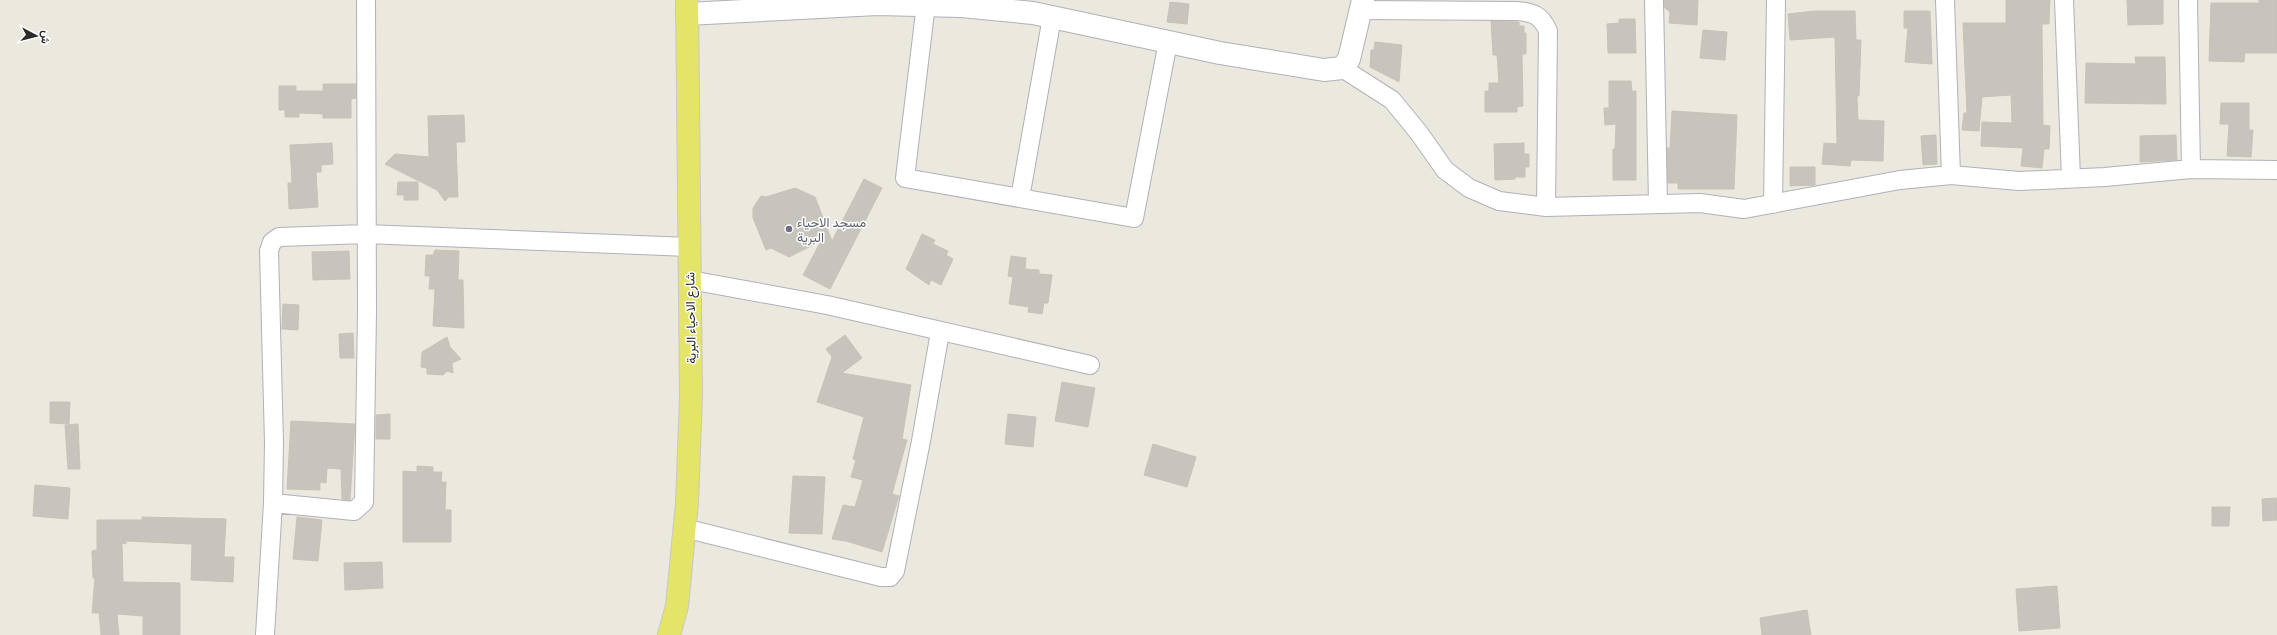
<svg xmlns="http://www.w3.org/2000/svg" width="2277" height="635" font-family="'Roboto Condensed',Vazirmatn,sans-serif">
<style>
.building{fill:#c6c4bc;stroke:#c6c4b7}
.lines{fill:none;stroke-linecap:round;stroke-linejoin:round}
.minor-casing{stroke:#b1b0bc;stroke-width:20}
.secondary-casing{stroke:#b1b0bc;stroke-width:24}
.primary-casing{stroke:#c8c8c8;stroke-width:24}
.minor{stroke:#fff;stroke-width:18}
.secondary{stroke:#fff;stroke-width:22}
.primary{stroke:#e4e469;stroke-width:22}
.worship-dot{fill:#6b7280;stroke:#fff;stroke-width:1.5}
.labels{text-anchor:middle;stroke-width:3;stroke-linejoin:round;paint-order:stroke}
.worship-label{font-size:13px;fill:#5b616d;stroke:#fff;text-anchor:start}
.street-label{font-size:13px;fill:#2a2a2a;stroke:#fff}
</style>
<rect width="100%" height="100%" fill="#ebe8dd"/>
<!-- building -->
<path class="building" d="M1664,0H1698L1697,25L1669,23L1670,12L1665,8Z
M2006,0H2050L2049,24H2042L2043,125L2050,126L2049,149H2044L2042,168L2021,166L2023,148L1981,146L1982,122L2012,123L2011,95L1982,97L1979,131L1962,130L1964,113H1967L1963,23H2006Z
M2127,0H2163V24L2128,25Z
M2259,0H2277V53H2245L2244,62L2209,61L2211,3H2259Z
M1170,2L1189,4L1187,24L1167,22Z
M1815,11H1855L1856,40H1861L1859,96H1857L1858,120L1884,121L1883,161L1851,160L1850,166L1822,164L1824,143L1837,144L1835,37L1790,40L1788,14Z
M1904,11H1930L1932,64L1905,62L1908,28H1904Z
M1619,19H1635L1636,53H1608L1607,24L1619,23Z
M1491,21L1519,22V26H1524V33H1526V54H1522L1523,106L1517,107V112H1485V91H1489V83H1499L1497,55H1493Z
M1703,30L1727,32L1725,60L1700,58Z
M1375,42L1402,45L1399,82L1370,67L1371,50H1374Z
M2135,57H2165L2166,104L2085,103L2086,63L2136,64Z
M1609,81H1631L1632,91H1636V180H1613V149H1615L1616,124L1605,125L1604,108H1609Z
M323,84H356V98L351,99V118H323V114L299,113V117H285V110H279V86H296V91H323Z
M2221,103H2249V130H2253L2251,157L2227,156L2229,124H2220Z
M1672,111L1737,115L1734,189H1678V183H1668L1667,148H1670Z
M464,115L465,142H456L458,197H449L445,201L437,190L385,164L395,154L429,157L428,116Z
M1936,135L1937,164L1923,165L1921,136Z
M2176,135L2177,160L2140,162V136Z
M332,143L333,164L321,165V172H316L318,207L289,209L288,183H292L290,145Z
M1524,143V154H1529V167H1525V177H1515V179L1495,180L1494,144Z
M1790,167H1815V185L1790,186Z
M864,179L882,188L830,289L803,275L821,241L789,257L771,248L766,250L753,218V208L761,196L766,197L795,188L815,197L832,241Z
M398,182H418V200H404V195H397Z
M922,234L935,240L933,244L948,251L946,255L953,259L941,285L931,280L929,285L906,269Z
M435,250L459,251L458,280H463L464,328L433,326L435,289H429L430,276H425L426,255H433Z
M349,251L350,279L313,280L312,252Z
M1011,256L1026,258L1025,269L1039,270V274L1052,275L1048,303H1044L1042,314L1028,312L1029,307L1009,304L1013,277L1008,276Z
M283,304L299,305L298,330L282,329Z
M353,333L354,358H340L339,334Z
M845,335L862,358L842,373L911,385L902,439L907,440L892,494L899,496L882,552L846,541L832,539L843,505L855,507L863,480L851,477L856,460L853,459L864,417L817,402L832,357L826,349Z
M447,337L450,347L461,359L452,363L453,373L447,371L443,375L427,374V368L421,367L422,352Z
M1062,382L1095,388L1088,427L1055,421Z
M50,402H70L69,424L50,423Z
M390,414V439H376V415Z
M1008,414L1036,417L1033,447L1005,444Z
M291,421L355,424L350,500L342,499L341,469L327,468L326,483L320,482V490L287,489Z
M78,424L80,469H68L65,425Z
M1153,444L1196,457L1187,487L1144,475Z
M417,466L433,467V472H442L441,482H446L445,510H451V542H403V471L417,472Z
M793,476L825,477L822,534L789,533Z
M35,485L70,488L68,519L33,516Z
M2277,498V520L2263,521L2262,499Z
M2212,507H2230L2229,526H2212Z
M142,517L226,519L224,557H234L233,582L191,580L192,544L126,541V544L122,543L123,582L180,583V635H143V616L117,614L119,635H101L99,613H92L95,578H93L92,551L97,550V520H142Z
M297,517L322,520L318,561L293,559Z
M382,562L383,588L345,590L344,563Z
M2057,586L2060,628L2019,631L2016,589Z
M1807,610L1811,635H1762L1760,618Z"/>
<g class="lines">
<!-- minor casing -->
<g class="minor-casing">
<path id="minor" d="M1654,0L1658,204
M1945,0L1951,175
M2064,0L2071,178
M2188,0L2191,169
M926,4L905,178L1134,218L1168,42
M1361,10L1516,11C1533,12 1541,15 1548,31L1546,207
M1342,68L1392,100L1419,133L1445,170L1469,188L1499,201L1546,207L1700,203L1744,209L1900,180L1951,175L2019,181L2105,177L2191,169L2277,170
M1020,198L1052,17
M1773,204L1776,0
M690,280L827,305L1090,365
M273,503L354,511L364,502L367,312L366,0
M684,528L881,577H890L895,571L921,441L940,332
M265,635L273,503L274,443L269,251L272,242L279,237L366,234L689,247"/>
</g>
<!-- secondary casing -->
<g class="secondary-casing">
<path id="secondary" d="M687,14L877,4L961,6L1033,13L1220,53L1324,70L1342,68L1349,59L1363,0"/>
</g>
<!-- primary casing -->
<g class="primary-casing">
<path id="primary" d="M669,635L677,606L687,503L691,397L687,0"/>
</g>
<!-- minor -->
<use href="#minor" class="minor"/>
<!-- secondary -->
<use href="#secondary" class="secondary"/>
<!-- primary -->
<use href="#primary" class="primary"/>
</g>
<!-- markers -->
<circle class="worship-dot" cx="789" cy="229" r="4"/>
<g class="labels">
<!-- worship labels -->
<g class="worship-label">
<text x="797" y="227">مسجد الاحياء<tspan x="797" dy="15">البرية</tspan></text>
</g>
<!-- street labels -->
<g class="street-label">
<text transform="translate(690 318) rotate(-91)" y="5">شارع الاحياء البرية</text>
</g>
</g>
<!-- north arrow -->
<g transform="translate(36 36) rotate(97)" stroke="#ffffff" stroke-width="3" paint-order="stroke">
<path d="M0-3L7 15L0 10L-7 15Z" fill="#2a2a2a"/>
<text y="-6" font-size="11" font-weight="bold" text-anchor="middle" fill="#2a2a2a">ش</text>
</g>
</svg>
